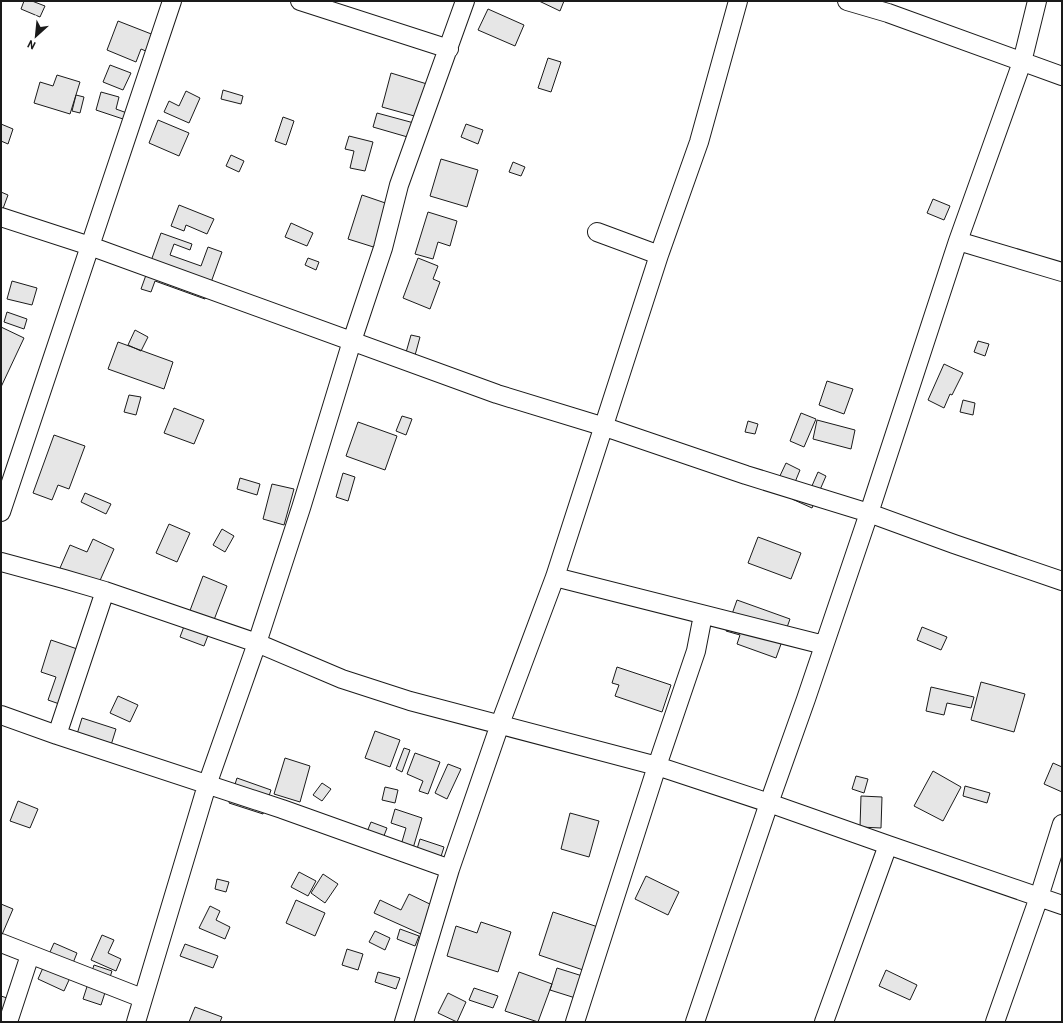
<svg xmlns="http://www.w3.org/2000/svg" width="1063" height="1023" font-family="Barlow,sans-serif">
<style>
.building{fill:#e6e6e6;stroke:#1a1a1a}
.lines{fill:none;stroke-linecap:round;stroke-linejoin:round}
.street-casing{stroke:#1a1a1a;stroke-width:20}
.street{stroke:#fff;stroke-width:18}
</style>
<rect width="100%" height="100%" fill="#fff"/>
<!-- building -->
<path class="building" d="M24,1H32L45,6L40,17L21,9Z
M539,1H564L560,11Z
M488,9L524,25L515,46L478,30Z
M118,21L159,37L153,54L141,49L136,62L107,50Z
M548,58L561,62L551,92L538,88Z
M110,65L131,73L123,90L103,82Z
M391,73L427,84L418,117L382,107Z
M57,75L80,82L70,114L34,103L40,82L53,86Z
M223,90L243,96L241,104L221,99Z
M186,91L200,98L189,123L164,112L169,101L179,106Z
M101,92L119,97L116,109L127,113L126,120L96,110Z
M76,95L84,97L80,113L72,111Z
M377,113L414,123L411,138L373,127Z
M283,117L294,121L286,145L275,141Z
M158,120L189,133L179,156L149,143Z
M1,124L13,129L8,144L1,141Z
M466,124L483,130L478,144L461,137Z
M349,136L373,142L365,171L350,168L354,151L345,149Z
M231,155L244,161L239,172L226,166Z
M441,159L478,170L467,207L430,196Z
M513,162L525,167L521,176L509,172Z
M1,192L8,195L1,214Z
M362,195L397,207L383,250L348,239Z
M933,199L950,206L944,220L927,213Z
M179,205L214,219L207,234L186,225L184,231L171,226Z
M428,212L457,221L450,246L438,242L433,259L415,254Z
M291,223L313,233L307,246L285,237Z
M161,233L192,244L190,250L174,244L170,255L201,266L208,247L222,252L205,299L155,281L151,292L141,289Z
M308,258L319,262L316,270L305,265Z
M418,258L438,266L433,279L440,282L430,309L403,298Z
M12,281L37,288L32,305L7,299Z
M7,312L27,319L24,329L4,322Z
M1,327L24,338L1,387Z
M135,330L148,337L141,351L128,345Z
M411,335L420,337L414,359L405,356Z
M978,341L989,344L985,356L974,352Z
M118,342L173,362L164,389L108,369Z
M944,364L963,373L952,395L950,394L944,408L928,400Z
M827,381L853,389L844,414L819,405Z
M129,395L141,397L136,415L124,412Z
M963,400L975,403L973,415L960,412Z
M174,408L204,420L194,444L164,433Z
M801,413L816,419L804,447L790,441Z
M402,416L412,419L406,435L396,431Z
M817,420L855,430L851,449L813,439Z
M748,421L758,424L755,434L745,432Z
M358,422L397,436L385,470L346,456Z
M54,435L85,446L69,489L58,485L52,500L33,493Z
M786,463L800,470L793,487L778,480Z
M818,472L826,476L812,508L792,499L796,489L808,495Z
M343,473L355,477L348,501L336,497Z
M240,478L260,484L257,495L237,489Z
M272,484L294,489L284,525L263,519Z
M85,493L111,504L106,514L81,502Z
M169,524L190,533L177,562L156,553Z
M222,529L234,536L225,552L213,545Z
M758,537L801,553L791,579L748,563Z
M93,539L114,549L98,585L60,568L70,545L87,552Z
M203,576L227,586L204,646L180,637Z
M737,600L790,619L776,658L737,644L740,635L726,631Z
M922,627L947,637L941,650L917,640Z
M51,640L86,652L68,707L48,700L56,677L41,672Z
M617,667L671,685L662,712L615,696L619,685L612,683Z
M981,682L1025,694L1014,732L971,720Z
M931,687L974,697L971,708L947,703L944,715L926,711Z
M118,696L138,705L130,722L110,713Z
M82,718L116,729L107,758L73,747Z
M375,731L400,740L390,767L365,758Z
M404,748L410,750L402,772L396,769Z
M415,753L440,762L428,794L419,791L423,781L407,774Z
M285,758L310,766L300,802L274,794Z
M1053,763L1062,767V792L1044,784Z
M448,764L461,769L447,799L435,793Z
M933,771L961,787L943,821L914,806Z
M856,776L868,779L864,793L852,789Z
M237,778L271,790L263,814L229,803Z
M322,783L331,789L322,801L313,795Z
M965,786L990,793L987,803L963,796Z
M385,787L398,790L395,803L382,800Z
M861,796L882,797L881,828L860,827Z
M18,801L38,809L30,828L10,821Z
M395,809L422,818L411,855L399,852L406,828L391,823Z
M570,813L599,821L589,857L561,849Z
M371,822L387,828L378,851L362,844Z
M420,839L444,847L438,866L414,859Z
M299,872L316,881L308,896L291,887Z
M323,874L338,884L325,903L311,893Z
M646,876L679,892L668,915L635,899Z
M217,879L229,882L226,892L215,889Z
M409,894L436,907L423,935L374,913L380,900L401,910Z
M296,900L325,913L315,936L286,923Z
M1,904L13,909L1,937Z
M210,906L220,911L216,920L230,927L225,939L199,928Z
M553,912L604,929L589,972L539,955Z
M481,922L511,932L498,972L447,956L456,926L477,933Z
M400,929L419,936L415,946L397,939Z
M375,931L390,938L385,950L369,942Z
M102,935L114,940L108,953L121,959L116,971L91,960Z
M54,943L77,953L71,968L74,969L64,991L38,979Z
M185,944L218,956L213,968L180,956Z
M347,949L363,954L358,970L342,965Z
M94,965L112,971L101,1005L83,999Z
M557,968L592,979L585,1001L550,990Z
M886,970L917,985L910,1000L879,986Z
M378,972L400,978L396,989L375,982Z
M519,972L552,984L538,1022L505,1011Z
M474,988L498,996L493,1008L469,1000Z
M448,993L466,1002L457,1022L438,1013Z
M1,996L16,1001L1,1022Z
M195,1007L222,1017L220,1022H189Z"/>
<g class="lines">
<!-- street casing -->
<g class="street-casing">
<path id="street" d="M300,1L449,49
M847,1L888,13L1062,76
M1,217L90,246L497,394L605,427L746,475L869,513L954,544L1062,581
M597,232L659,255
M958,241L1062,272
M1,512L172,1
M1,562L64,579L105,591L257,643L342,679L410,701L657,766L769,803L888,845L1062,905
M555,577L824,645
M1,715L57,735L282,809L450,869
M57,735L105,591
M1,943L142,998
M8,1022L30,955
M136,1022L207,785L257,643L301,508L352,341L383,248L399,185L465,1
M404,1022L450,869L500,724L555,577L659,255L699,142L738,1
M575,1022L657,766L696,651L703,615
M695,1022L769,803L806,699L869,513L958,241L1022,62L1037,1
M824,1022L888,845
M995,1022L1039,897L1062,824"/>
</g>
<!-- street -->
<use href="#street" class="street"/>
</g>
<!-- border -->
<rect width="1063" height="1023" fill="none" stroke="#1a1a1a" stroke-width="4"/>
<!-- north arrow -->
<g transform="translate(36 36) rotate(207)" stroke="#ffffff" stroke-width="3" paint-order="stroke">
<path d="M0-3L7 15L0 10L-7 15Z" fill="#1a1a1a"/>
<text y="-6" font-size="11" font-weight="bold" text-anchor="middle" fill="#1a1a1a">N</text>
</g>
</svg>
